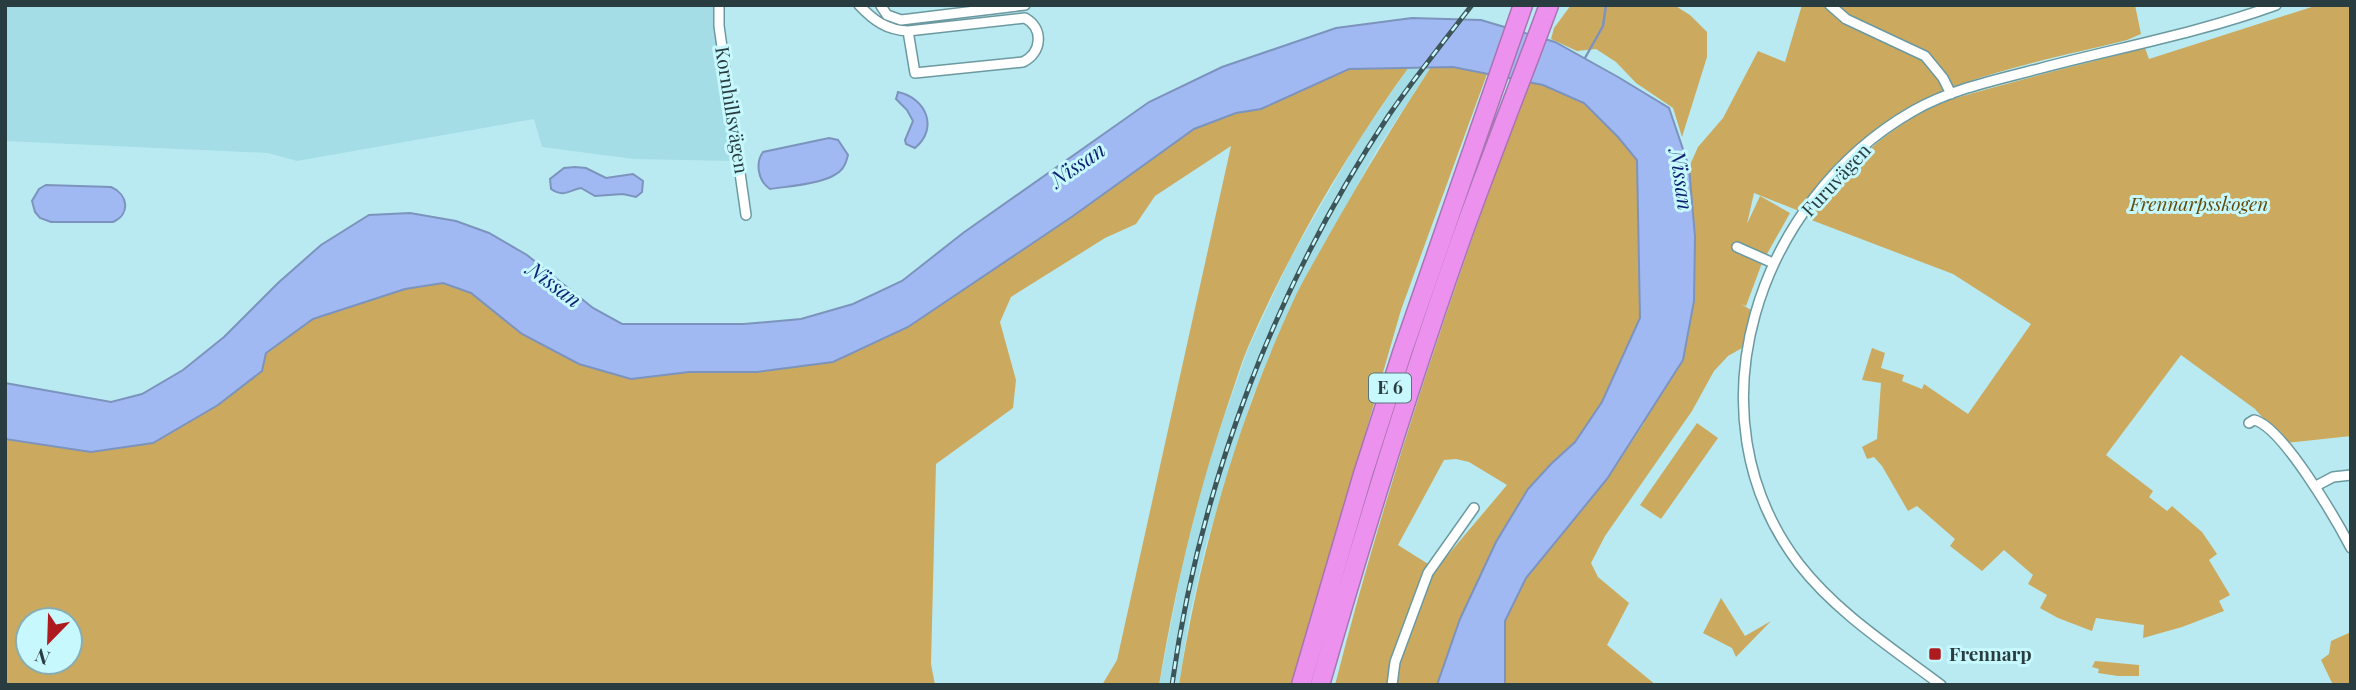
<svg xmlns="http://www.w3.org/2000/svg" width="2356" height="690" font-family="'Playfair Display',serif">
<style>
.built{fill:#a4dde5}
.green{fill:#cbaa5f;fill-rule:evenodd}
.water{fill:#a0b9f3;stroke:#7c94bd;stroke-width:2}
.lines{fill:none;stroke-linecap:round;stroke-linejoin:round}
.stream{stroke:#7c94bd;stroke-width:2.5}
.street-casing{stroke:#6b99a0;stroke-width:12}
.highway-casing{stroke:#a874b1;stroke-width:21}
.street{stroke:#fff;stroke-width:9}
.highway{stroke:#ec92ee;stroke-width:18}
.rail-casing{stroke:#3d5558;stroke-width:5}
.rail{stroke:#c6f8fe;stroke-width:2.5;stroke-dasharray:8;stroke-linecap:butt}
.poi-dot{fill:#ad1b1f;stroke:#c6f8fe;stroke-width:2.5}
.labels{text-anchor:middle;stroke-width:6;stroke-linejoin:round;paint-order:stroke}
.shield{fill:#c6f8fe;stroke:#587478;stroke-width:2}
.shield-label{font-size:18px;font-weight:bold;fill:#293c3f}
.street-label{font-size:19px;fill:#293c3f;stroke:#c6f8fe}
.park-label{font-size:19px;font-style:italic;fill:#624a06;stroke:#c6f8fe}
.poi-label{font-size:19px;font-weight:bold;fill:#293c3f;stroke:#c6f8fe;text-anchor:start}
.water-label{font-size:21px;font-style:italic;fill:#0d1f70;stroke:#c6f8fe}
</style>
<rect width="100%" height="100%" fill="#b9eaf1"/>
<!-- built -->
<path class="built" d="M5,5H714L735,161L634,159L542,147L534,119L297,161L268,153L5,141Z
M1409,67H1431L1378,148L1297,294L1252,398L1206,545L1189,619L1179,685H1159L1186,546L1210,457L1248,349L1290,259L1358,141Z"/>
<!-- green -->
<path class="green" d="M1571,5H1674L1690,15L1707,32V57L1682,137L1673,108L1636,83L1616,62L1596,49L1577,51L1551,39L1554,28Z
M1802,5H2135L2141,34L2127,40C2059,57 1968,74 1907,108C1863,134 1830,171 1799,211L1754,193L1747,224L1760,196L1790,213L1762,263L1746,306L1741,304L1751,310L1742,348L1728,356L1714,371L1692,411L1605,536L1591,563L1598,577L1629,603L1607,645L1656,685H1505V621L1526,578L1607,479L1644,423L1695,237L1689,167L1698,147L1723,118L1758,51L1785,62Z
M2318,5H2351V436L2285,443L2255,409L2181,355L2106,455L2153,491L2149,497L2167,511L2172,506L2202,532L2217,554L2209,560L2230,595L2219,601L2224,611L2182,627L2143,638L2144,625L2096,618L2092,631L2058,618L2040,608L2047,595L2028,584L2033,575L2004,550L1982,571L1950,546L1955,539L1917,506L1908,511L1882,466L1874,457L1867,459L1862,447L1877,439L1881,383L1862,380L1872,348L1885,353L1881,368L1904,375L1902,381L1922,389L1924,384L1968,414L2031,324L1953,274L1806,218C1839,173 1891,123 1944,102C1960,96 1978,92 1995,87C2045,73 2095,61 2145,48L2149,59Z
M1409,67C1346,154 1291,248 1248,347C1240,366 1234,387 1227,407C1196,498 1175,590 1159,685H1102L1117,660L1231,146L1155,196L1136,224L1105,238L1011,297L1000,322L1016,380L1013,408L936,464L931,664L935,685H5V439L91,452L153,443L218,405L262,371L265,353L313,319L405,289L443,283L471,293L522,334L631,379L689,372H757L833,362L908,327L1073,216L1194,129L1236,113L1261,109L1349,69ZM28,620H70V662H28Z
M1431,67H1453L1487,74L1401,310L1293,685H1179C1200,550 1238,419 1296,295C1306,275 1318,255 1329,235C1362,177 1395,122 1431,67Z
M1528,82L1543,85L1584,103L1618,137L1637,160L1640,318L1602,402L1575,442L1551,464L1528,489L1496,542L1460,619L1437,685H1335C1387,481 1456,280 1528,82ZM1456,459L1469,462L1507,485L1436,569L1398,545L1444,460Z
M1697,423L1718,438L1661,519L1640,505Z
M1721,598L1745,636L1771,621L1736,657L1732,648L1703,633Z
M2351,632V684L2333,685L2321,660L2329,654L2331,641Z
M2095,661L2139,665V676H2118L2098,673L2099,669L2092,667Z"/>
<!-- water -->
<path class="water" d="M1412,18L1481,20L1555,42L1618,77L1669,108L1689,167L1695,237L1694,301L1683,360L1607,479L1526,578L1505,621V685H1437L1460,619L1496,542L1528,489L1551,464L1575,442L1602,402L1640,318L1637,160L1618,137L1584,103L1543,85L1453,67L1349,69L1261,109L1236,113L1194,129L1073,216L908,327L833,362L757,372H689L631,379L579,364L522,334L471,293L443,283L405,289L313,319L266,353L262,371L218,405L153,443L91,452L5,439V383L111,402L142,394L183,370L224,337L278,283L321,245L369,215L410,213L456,221L489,233L527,255L593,308L622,324H744L801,319L853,304L902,281L963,233L1149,102L1222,67L1336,28Z
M898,92C926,98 939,128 915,148L906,144L905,140L913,121L907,110L896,99Z
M829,138L838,140L848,155C847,159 846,163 844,166C835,184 788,186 770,189C758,181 755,163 763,152Z
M575,167L586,168L606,178L633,174L643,181L642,192L636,197L623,194L595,196L581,188C569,190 564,198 551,189L550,179L564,168Z
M46,185L111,187C128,194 131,214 113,222H51L40,218L35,212L32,201L39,189Z"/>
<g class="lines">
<!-- stream -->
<path class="stream" d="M1585,58L1603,26L1606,5"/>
<!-- street casing -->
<g class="street-casing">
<path id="street" d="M719,5V26L746,215
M859,5C874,21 887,30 908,31L1025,18C1044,28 1042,53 1023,62L915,73L908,31
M1830,5L1846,19L1925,56L1943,78L1951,94
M881,6L887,15L901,20L1025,5
M1737,247L1773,263
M2249,423L2254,420C2282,426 2337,521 2351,548
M2316,486L2333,477L2351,475
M1392,685L1395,662L1428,573L1474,508
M1941,685C1892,648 1837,613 1799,564C1685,414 1758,200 1913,111C1952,89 1995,80 2038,69C2117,48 2199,33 2276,5"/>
</g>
<!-- highway casing -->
<g class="highway-casing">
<path id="highway" d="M1301,685L1363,474L1402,353L1523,5
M1320,685C1363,535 1409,386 1461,239C1489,161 1520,83 1549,5"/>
</g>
<!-- street -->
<use href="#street" class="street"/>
<!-- highway -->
<use href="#highway" class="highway"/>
<!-- rail casing -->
<g class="rail-casing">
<path id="rail" d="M1172,685C1200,483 1276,285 1389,115C1415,77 1444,41 1472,5"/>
</g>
<!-- rail -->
<use href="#rail" class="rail"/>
</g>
<!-- markers -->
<rect class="poi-dot" x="1928" y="647" width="14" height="14" rx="3.5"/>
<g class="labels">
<!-- shield labels -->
<rect class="shield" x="1369" y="373.5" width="42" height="29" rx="5"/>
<g class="shield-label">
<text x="1390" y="394">E 6</text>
</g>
<!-- street labels -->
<g class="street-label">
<text transform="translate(732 110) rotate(81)" y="7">Kornhillsvägen</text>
<text transform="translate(1836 180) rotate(-47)" y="7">Furuvägen</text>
</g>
<!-- park labels -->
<g class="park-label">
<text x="2199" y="211">Frennarpsskogen</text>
</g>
<!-- poi labels -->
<g class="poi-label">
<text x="1949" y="661">Frennarp</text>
</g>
<!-- water labels -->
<g class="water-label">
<text transform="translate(1078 165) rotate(-34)" y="7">Nissan</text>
<text transform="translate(1681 180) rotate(82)" y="7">Nissan</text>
<text transform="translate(554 285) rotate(37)" y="7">Nissan</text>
</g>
</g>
<!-- border -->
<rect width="2356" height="690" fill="none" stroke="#293c3f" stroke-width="14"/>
<!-- north arrow -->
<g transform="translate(49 641) rotate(203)"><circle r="33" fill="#c6f8fe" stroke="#87adb2" stroke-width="2"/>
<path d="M0-5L12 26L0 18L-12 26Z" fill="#ad1b1f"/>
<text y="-10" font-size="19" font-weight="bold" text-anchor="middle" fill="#293c3f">N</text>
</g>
</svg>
